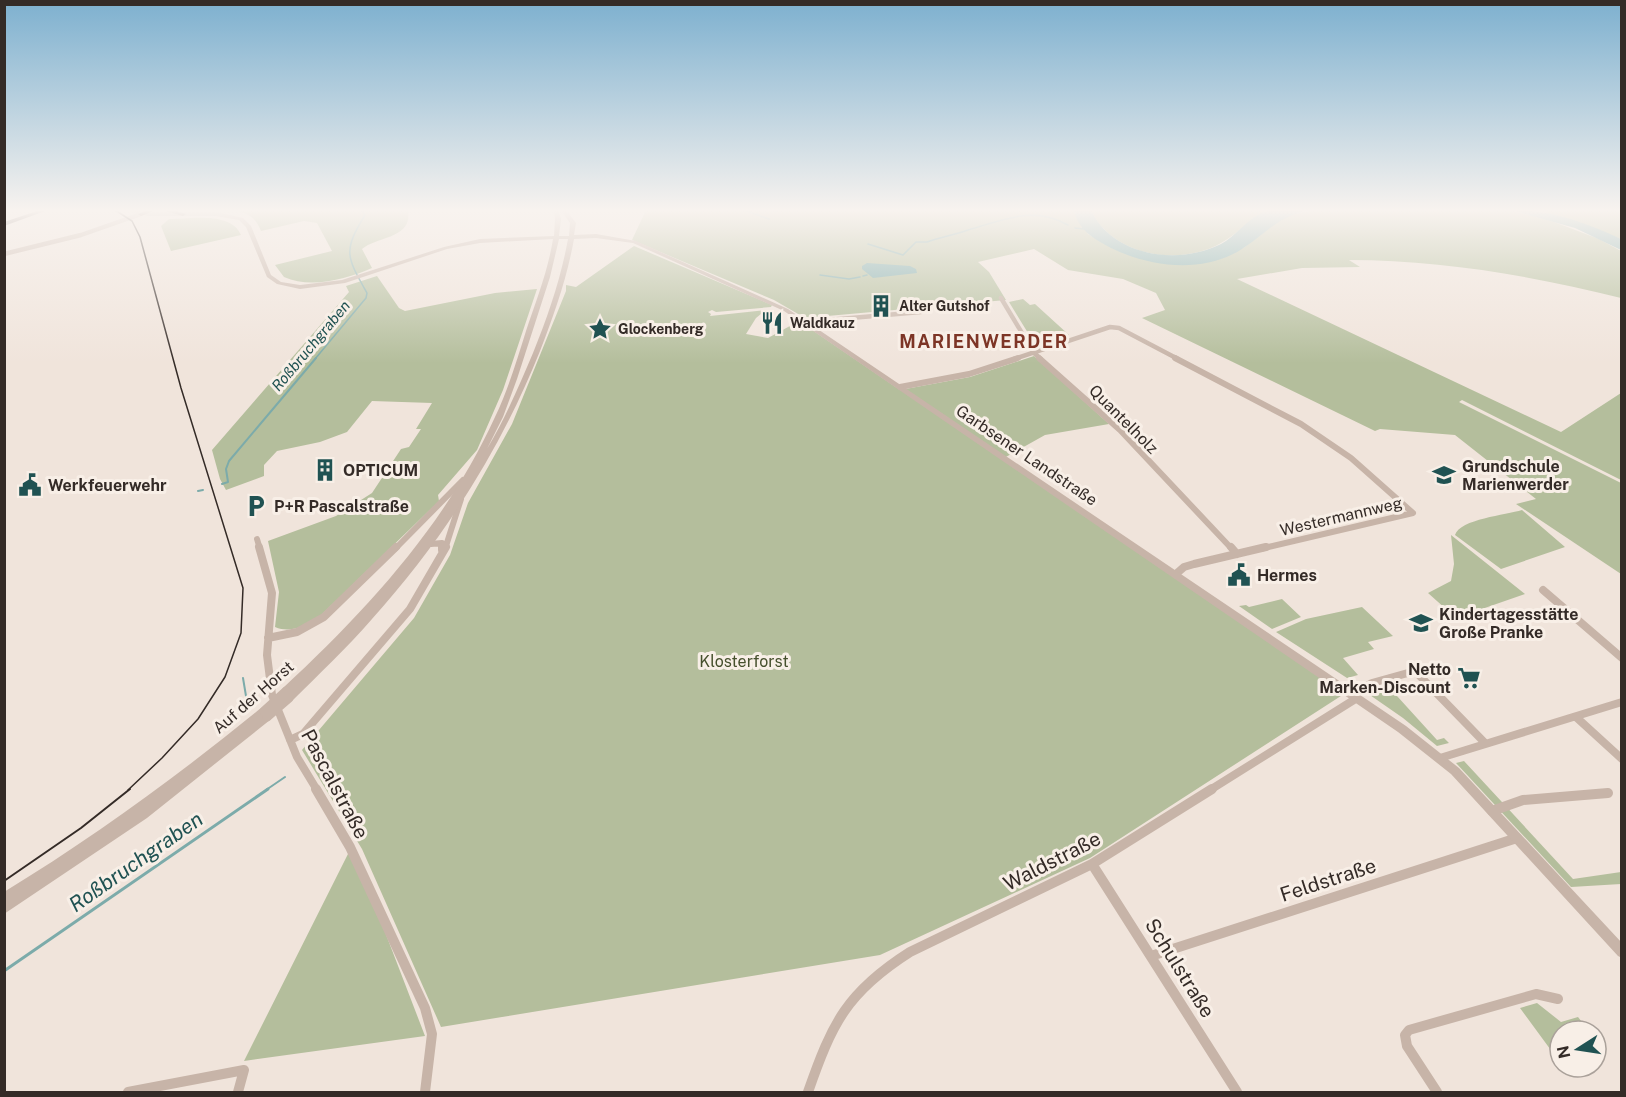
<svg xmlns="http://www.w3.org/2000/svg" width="1626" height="1097" font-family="'Public Sans',sans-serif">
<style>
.green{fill:#b4be9c}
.water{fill:#7cabaa}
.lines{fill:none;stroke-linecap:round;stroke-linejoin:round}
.stream-far2{stroke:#7cabaa;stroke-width:1.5}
.stream-far1{stroke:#7cabaa;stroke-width:2}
.stream{stroke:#7cabaa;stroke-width:3}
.minor-far3{stroke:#c7b4a8;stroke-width:4.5}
.minor-far2{stroke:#c7b4a8;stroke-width:6}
.minor-far1{stroke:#c7b4a8;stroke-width:8}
.minor{stroke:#c7b4a8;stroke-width:10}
.tertiary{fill:#c7b4a8;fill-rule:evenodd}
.trunk{fill:#64524c;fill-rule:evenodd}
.tram-far1{stroke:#342b27;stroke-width:1.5}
.tram{stroke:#342b27;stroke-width:2}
.tertiary-bridge{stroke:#c7b4a8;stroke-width:9}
.labels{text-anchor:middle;stroke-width:6;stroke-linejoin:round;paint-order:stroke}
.far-poi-label{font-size:14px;font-weight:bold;fill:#342b27;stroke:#f8efe7;text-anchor:start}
.far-water-label{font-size:15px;font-style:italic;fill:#205252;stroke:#f8efe7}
.street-label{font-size:16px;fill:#342b27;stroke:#f8efe7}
.poi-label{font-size:16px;font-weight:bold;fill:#342b27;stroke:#f8efe7;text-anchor:start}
.park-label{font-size:16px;fill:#46502d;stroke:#f8efe7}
.far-district-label{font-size:18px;font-weight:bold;letter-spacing:1.5px;fill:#7d3526;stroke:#f8efe7}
.near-street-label{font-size:20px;fill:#342b27;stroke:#f8efe7}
.near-water-label{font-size:21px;font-style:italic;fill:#205252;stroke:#f8efe7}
</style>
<rect width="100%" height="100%" fill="#f0e4db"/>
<!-- green -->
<path class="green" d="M228,210H408C413,239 377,236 362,249L372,268C347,279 311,289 284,277L275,265L332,251L317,223L304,221L261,231C254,214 245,212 228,210Z
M646,210H1074L1088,234L1112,248L1138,258L1220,259L1245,247L1269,226L1289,215L1314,210H1510L1554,222L1599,239L1621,251V298C1533,276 1441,260 1349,260L1360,267L1302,268L1237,279L1561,432L1621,393V480L1462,400L1459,402L1621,483V574L1516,504L1536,499L1455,435L1380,429L1375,431L1142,318L1165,310L1156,293L1123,279L1068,270L1034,249L978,262L989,272L1006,300L805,318L774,300L632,240Z
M1091,210H1264L1267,211C1249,219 1238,234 1221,243C1179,267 1112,256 1091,210Z
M1538,210H1621V239Z
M169,219C190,219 231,211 241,235L171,251L161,226Z
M634,246L772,305L771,307L716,312L712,310L708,312L711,314L710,316L766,310L756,318L746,334L768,338L799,321L900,390L970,377L1034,356L1109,424L1045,435L1004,458L1344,694L1090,858L880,955L441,1027L362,849L302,750L414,618L450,555L468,503L512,424L566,291V285L576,287Z
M377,276L399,308L405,311L495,293L537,289L503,390L477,450L438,495L439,501L314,622C301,627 289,633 275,627L279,592L268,541L336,516L372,493L401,449L409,447L421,429H416L432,403L372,401L347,432L320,442L277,451L264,465V476L226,490L220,479L212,450L349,292L346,286Z
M1023,299L1030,305L1035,304L1069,335L1036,346L1009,302Z
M1522,510L1565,547L1501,569L1455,535C1460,519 1506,515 1522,510Z
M1451,535L1525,594L1456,618L1428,593L1451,581L1454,564Z
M1282,599L1301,617L1272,629L1239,606L1246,605L1249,607Z
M1362,607L1393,636L1368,642L1374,649L1343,658L1358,675L1347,678L1276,632L1306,619Z
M1387,685L1437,740L1444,738L1449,743L1437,746L1403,718L1367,693Z
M1464,761L1573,879L1621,872V884L1571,887L1456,763Z
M352,846L425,1036L244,1061Z
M1537,1003L1561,1022L1578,1017L1589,1031H1560V1051L1553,1053L1520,1008Z"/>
<!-- water -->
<path class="water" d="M1074,210H1091C1112,256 1178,266 1221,244C1236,236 1246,220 1262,213C1276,207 1292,210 1308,210C1275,219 1270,230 1245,247C1206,274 1152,268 1111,248C1094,239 1078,230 1074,210Z
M1511,210C1548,209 1587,223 1621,239V250L1575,228Z
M867,263L910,266L916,269L917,273L873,278L862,269V266Z"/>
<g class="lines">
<!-- stream-far2 -->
<path class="stream-far2" d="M744,210L769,219
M772,210L777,211
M1075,228L1084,229
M868,244L903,255L916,242H927C940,237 955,235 968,230C1003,220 1034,205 1068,225
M820,275L849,279L860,277
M863,276L867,275
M315,359L366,298L367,293C346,256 343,251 365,215L362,210"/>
<!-- stream-far1 -->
<path class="stream-far1" d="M222,484L228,482L226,469L229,461L316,358
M198,491L203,490
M243,678L246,696
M266,790L285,777"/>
<!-- stream -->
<path class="stream" d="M4,971L268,789"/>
<!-- minor-far3 -->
<path class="minor-far3" d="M4,254L81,235L141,214
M1001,298L1034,353L1041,359
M804,322L921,312
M1014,359L1110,327L1119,328L1178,359"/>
<!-- minor-far2 -->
<path class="minor-far2" d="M1039,358L1120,430L1232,549
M1175,358L1301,424L1351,458L1413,513L1260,549
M900,387L969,374L1018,358
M257,539L260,549
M431,544L442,543V549
M395,549L463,480
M445,549L461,499"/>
<!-- minor-far1 -->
<path class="minor-far1" d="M259,547L272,593L267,655L272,695L297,757L317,790
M442,547V550
M1231,547L1237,554
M1176,574L1184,567L1194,564L1266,547
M1543,590L1622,658
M268,638L297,632L324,617L396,547
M1352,694L1372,683L1415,671L1485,743
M1576,717L1622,759
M290,740L303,734L410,609L446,547
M1440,758L1622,702
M1210,790L1357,698"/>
<!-- minor -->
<path class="minor" d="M316,789L350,847L425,1008L432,1034L425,1092
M1492,811L1523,800L1608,793
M1092,864L1237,1092
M1151,956L1517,838
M128,1092L244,1070L238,1092
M808,1092C832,1023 847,992 910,952L1092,864L1212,789
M1437,1092L1407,1046L1405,1035L1409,1030L1536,994L1558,999"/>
<!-- tertiary -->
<path class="tertiary" d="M129,210L148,212H216L243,218L251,226L271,275L281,282L300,285L342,280L444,247L480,239L554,236L555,219L554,210H558L561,219L559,236H569L570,223L561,210H566L576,223L574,235L596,234L636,241L788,309L1406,726L1459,768L1622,943V958L1618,956L1451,774L1398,732L784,311L633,243L596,238L574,239C567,278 554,315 540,351C500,451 443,540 372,619C347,648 319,674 292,701L289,702L286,701L284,698L286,695L283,694L281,691L283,688C368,609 446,524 495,417C508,390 517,360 526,331C536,301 548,271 553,239L480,243L447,249L345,283L300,289L277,284L267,277L246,227L239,220L216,216H148L129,211ZM559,239H568C561,278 548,316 533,353C519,386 505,419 487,449L503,417L517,379L550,277Z
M264,707L267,708L269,711L268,713L270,714L272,717L270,720L147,818L4,914V892C94,837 179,775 261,708Z"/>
<!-- trunk -->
<path class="trunk" d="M40,210H48L4,226V222Z
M148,210H156L141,216L138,214Z
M162,210H172L186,214L183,216Z"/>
<!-- tram-far1 -->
<path class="tram-far1" d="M115,210L132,221L140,237L181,388L243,588L241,633L225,677L198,719L162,758L128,790"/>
<!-- tram -->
<path class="tram" d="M4,881L81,828L130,789"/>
<!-- tertiary-bridge -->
<path class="tertiary-bridge" d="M264,711L286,691
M267,717L289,698"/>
</g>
<!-- sky -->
<linearGradient id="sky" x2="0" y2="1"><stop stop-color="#7db0cf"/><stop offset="0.58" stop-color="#f8f3ef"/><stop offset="1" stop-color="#f8f3ef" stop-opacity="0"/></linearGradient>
<rect width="1626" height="363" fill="url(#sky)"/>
<!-- icons -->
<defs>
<g id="building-bare" transform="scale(1.8)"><path d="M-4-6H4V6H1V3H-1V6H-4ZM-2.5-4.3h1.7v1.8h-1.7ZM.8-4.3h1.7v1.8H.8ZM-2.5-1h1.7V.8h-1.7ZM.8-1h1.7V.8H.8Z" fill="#205252" stroke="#f8efe7" stroke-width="2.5" paint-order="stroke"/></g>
<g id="restaurant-bare" transform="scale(1.8)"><path d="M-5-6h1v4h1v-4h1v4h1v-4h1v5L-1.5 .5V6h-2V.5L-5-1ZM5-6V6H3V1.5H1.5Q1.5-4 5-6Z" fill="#205252" stroke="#f8efe7" stroke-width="2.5" paint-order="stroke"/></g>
<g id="sight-bare" transform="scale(1.8)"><path d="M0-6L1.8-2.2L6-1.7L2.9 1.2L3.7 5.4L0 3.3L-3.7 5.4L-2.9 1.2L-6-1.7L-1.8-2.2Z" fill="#205252" stroke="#f8efe7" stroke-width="2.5" paint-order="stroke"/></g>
<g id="school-bare" transform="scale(1.8)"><path d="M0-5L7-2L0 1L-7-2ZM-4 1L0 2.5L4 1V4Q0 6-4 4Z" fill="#205252" stroke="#f8efe7" stroke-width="2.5" paint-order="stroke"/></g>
<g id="civic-bare" transform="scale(1.8)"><path d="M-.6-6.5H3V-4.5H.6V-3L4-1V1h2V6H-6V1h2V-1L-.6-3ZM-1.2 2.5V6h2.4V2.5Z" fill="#205252" stroke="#f8efe7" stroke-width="2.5" paint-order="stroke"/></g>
<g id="parking-bare" transform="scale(1.8)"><path d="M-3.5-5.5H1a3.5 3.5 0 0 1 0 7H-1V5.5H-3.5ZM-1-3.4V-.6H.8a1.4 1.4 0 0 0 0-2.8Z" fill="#205252" stroke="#f8efe7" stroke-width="2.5" paint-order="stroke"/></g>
<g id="supermarket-bare" transform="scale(1.8)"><path d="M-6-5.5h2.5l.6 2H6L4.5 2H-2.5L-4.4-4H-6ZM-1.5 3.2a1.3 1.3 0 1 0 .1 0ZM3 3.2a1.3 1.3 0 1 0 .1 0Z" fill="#205252" stroke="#f8efe7" stroke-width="2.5" paint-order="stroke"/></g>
</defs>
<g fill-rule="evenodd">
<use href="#building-bare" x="881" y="306"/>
<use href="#restaurant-bare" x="772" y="323"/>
<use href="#sight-bare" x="600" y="329"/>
<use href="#building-bare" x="325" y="470"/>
<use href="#school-bare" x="1444" y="475"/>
<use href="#civic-bare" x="30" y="485"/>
<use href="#parking-bare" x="256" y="506"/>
<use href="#civic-bare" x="1239" y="575"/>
<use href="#school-bare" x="1421" y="623"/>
<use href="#supermarket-bare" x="1469" y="678"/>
</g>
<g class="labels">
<!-- far-poi labels -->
<g class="far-poi-label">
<text x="899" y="311">Alter Gutshof</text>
<text x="790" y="328">Waldkauz</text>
<text x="618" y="334">Glockenberg</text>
</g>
<!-- far-water labels -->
<g class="far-water-label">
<text transform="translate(311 346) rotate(-50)" y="5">Roßbruchgraben</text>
</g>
<!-- street labels -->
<g class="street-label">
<text transform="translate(1124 419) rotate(45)" y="6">Quantelholz</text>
<text transform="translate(1027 455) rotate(34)" y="6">Garbsener Landstraße</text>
<text transform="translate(1341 516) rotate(-13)" y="6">Westermannweg</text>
<text transform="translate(253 697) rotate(-41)" y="6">Auf der Horst</text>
</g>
<!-- poi labels -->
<g class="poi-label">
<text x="1462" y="472">Grundschule<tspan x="1462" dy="18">Marienwerder</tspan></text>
<text x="343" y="476">OPTICUM</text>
<text x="48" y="491">Werkfeuerwehr</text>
<text x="274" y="512">P+R Pascalstraße</text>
<text x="1257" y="581">Hermes</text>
<text x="1439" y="620">Kindertagesstätte<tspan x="1439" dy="18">Große Pranke</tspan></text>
<text x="1451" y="675" text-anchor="end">Netto<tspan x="1451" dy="18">Marken-Discount</tspan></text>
</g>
<!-- park labels -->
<g class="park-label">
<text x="744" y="667">Klosterforst</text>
</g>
<!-- far-district labels -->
<g class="far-district-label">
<text x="984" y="348">MARIENWERDER</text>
</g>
<!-- near-street labels -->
<g class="near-street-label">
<text transform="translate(335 784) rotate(62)" y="7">Pascalstraße</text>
<text transform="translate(1052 861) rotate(-27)" y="7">Waldstraße</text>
<text transform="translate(1328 880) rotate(-18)" y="7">Feldstraße</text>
<text transform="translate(1180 968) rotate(58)" y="7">Schulstraße</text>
</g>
<!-- near-water labels -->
<g class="near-water-label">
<text transform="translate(136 862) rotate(-35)" y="7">Roßbruchgraben</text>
</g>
</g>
<!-- border -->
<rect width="1626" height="1097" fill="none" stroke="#342b27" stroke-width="12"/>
<!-- north arrow -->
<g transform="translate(1578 1049) rotate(258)"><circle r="28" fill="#f8efe7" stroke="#aaa19a" stroke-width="1.5"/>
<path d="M0-4.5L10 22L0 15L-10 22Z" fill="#205252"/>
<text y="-9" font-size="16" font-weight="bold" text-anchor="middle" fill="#342b27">N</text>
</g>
</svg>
